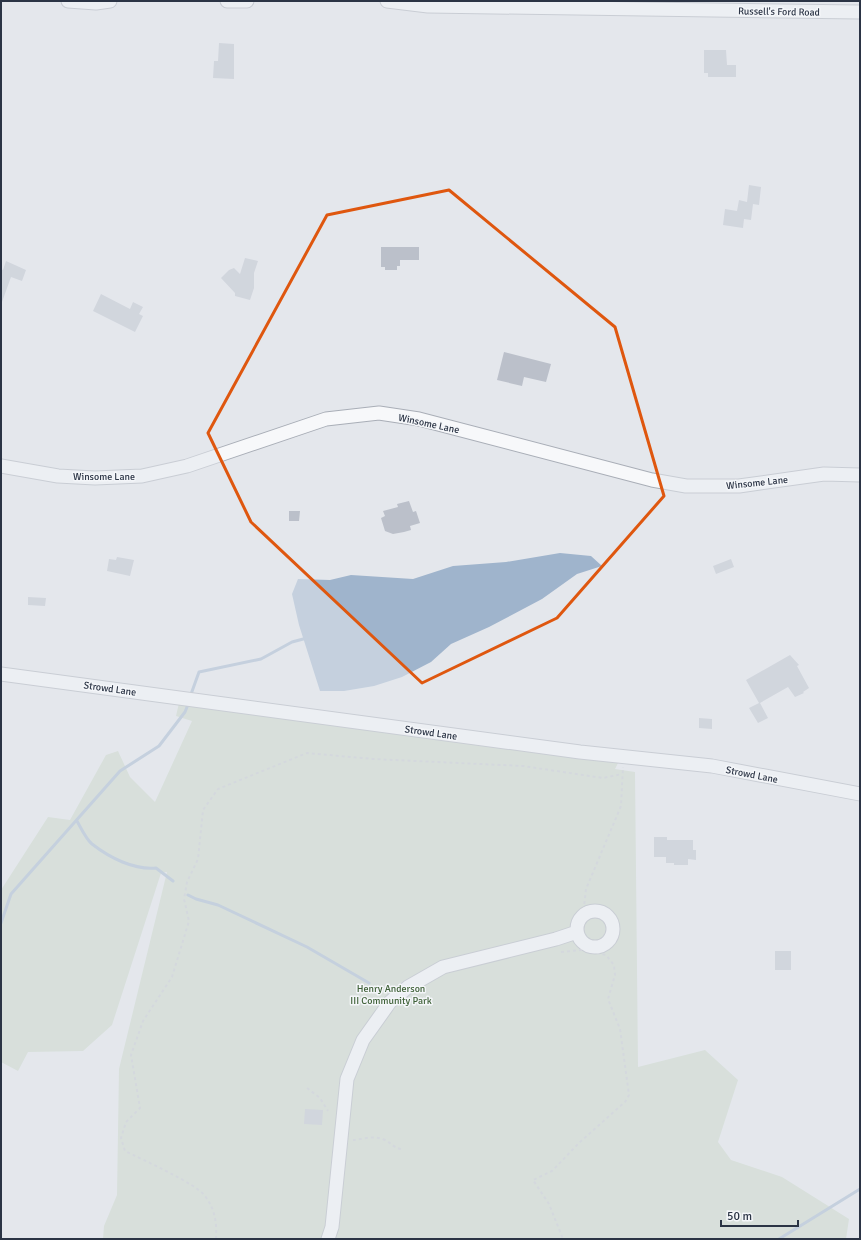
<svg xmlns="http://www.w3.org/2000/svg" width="861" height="1240" font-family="Signika,sans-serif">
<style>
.green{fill:#c9d6c5}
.water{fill:#9fb4cc}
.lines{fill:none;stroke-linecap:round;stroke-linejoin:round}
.stream{stroke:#9fb4cc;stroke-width:3}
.building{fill:#bbc0ca}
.minor-casing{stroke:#a9aeb7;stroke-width:15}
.path{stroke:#c2c5cb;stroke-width:2;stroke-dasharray:3 3;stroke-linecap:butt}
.minor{stroke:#f7f8fa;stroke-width:13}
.marked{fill:none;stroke:#df570f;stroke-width:3;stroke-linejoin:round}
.labels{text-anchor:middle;stroke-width:3;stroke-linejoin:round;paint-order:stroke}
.street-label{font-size:10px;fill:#2b3445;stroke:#f4f6f9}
.park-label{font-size:10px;fill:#3f6138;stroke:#f4f6f9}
</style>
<rect width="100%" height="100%" fill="#e4e7ec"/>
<!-- green -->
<path class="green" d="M179,703L199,704L618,763L615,769L635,772L638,1067L705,1050L738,1080L718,1142L731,1160L782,1177L849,1219L846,1239H103L104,1226L117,1195L119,1069L167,872L161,873L112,1025L83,1051L28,1052L18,1071L1,1062V890L48,817L70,820L106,755L118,751L130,777L155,802L192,721L176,716Z"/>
<!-- water -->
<path class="water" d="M560,553L591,556L602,566L577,574L542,599L489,627L451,644L431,662L402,677L374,686L344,691H320L299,625L292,594L298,579L330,580L351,575L413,579L453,566L506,562Z"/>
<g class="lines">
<!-- stream -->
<path class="stream" d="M190,697L199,672L261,659L292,642L307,638
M77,821C81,828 86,839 92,844C110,858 134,870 156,868L173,881
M188,895L196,899L218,905L307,947L369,983
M1,923L11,894L120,771L159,746L185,712L189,702
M779,1239L860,1189"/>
</g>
<!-- building -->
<path class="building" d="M219,43L234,44V79L213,78L214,61H218Z
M704,50H726L727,65H736V77H708V73H704Z
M749,185L761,187L759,205L753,204L751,220L744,219L743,228L723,225L725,209L737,211L739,200L747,202Z
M381,247H419V260H400V266H397V270H385V267H381Z
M245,258L258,261L254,273V288L250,300L235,296V293L221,278L229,270L234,268L240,274Z
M6,261L26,270L22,281L11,277L2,302L1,269L3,270Z
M101,294L130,309L133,302L143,307L139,314L143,316L135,332L93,311Z
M504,352L551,364L546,382L524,377L522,386L497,380Z
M409,501L413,512L416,511L420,523L410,526L411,530L404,532L393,534L385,531L381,518L385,516L383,511L398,507L397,504Z
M289,511H300L299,521H289Z
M117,557L134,560L130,576L107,571L109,559L116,560Z
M731,559L734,567L716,574L713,566Z
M28,597L46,598L45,606L28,605Z
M790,655L799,665L797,666L809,688L803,692L804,693L795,697L788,687L760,703L768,718L758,723L749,708L759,703L746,680Z
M699,718L712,719V729L699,728Z
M654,837H667V840H693V850H696V860L688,859V865H674V863H666V857H654Z
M775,951H791V970H775Z
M305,1109L323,1110L322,1125L304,1124Z"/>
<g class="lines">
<!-- minor casing -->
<g class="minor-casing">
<path id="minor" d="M68,1L96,3L110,1
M227,1H247
M387,1L428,6L860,12
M1,466L58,476L95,478L142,476L187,466L326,419L379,413L419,419L652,480L686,486H739L824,474L860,475
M1,674L580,752L712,766L860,794
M577 929a18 18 0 1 1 36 0a18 18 0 1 1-36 0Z
M328,1239L332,1227L347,1079L363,1040L390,1002L408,987L443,967L556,939L577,932"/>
</g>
<!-- path -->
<path class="path" d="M583,916L586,889L621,806L623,767
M561,952L582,950L606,955L614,965L615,975L608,999L620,1029L629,1095L625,1102L580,1142L552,1171L533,1180L549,1204L563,1239
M307,1088L320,1098L328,1111
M353,1140C363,1139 375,1135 385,1140C391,1143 394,1148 401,1149
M216,1239C217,1223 215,1209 205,1196C197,1184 141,1159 125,1151L121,1138L126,1122L140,1108L131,1055L143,1021L172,977L189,921L184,899L187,882L198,859L203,810L218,789L307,753L373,759L523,766L603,778L622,774"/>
<!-- minor -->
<use href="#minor" class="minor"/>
</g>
<!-- marked area -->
<path d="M0 0H861V1240H0ZM449,190L615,327L664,496L557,618L422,683L251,522L208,433L327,215Z" fill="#e4e7ec" fill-opacity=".55" fill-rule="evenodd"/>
<path class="marked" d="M449,190L615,327L664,496L557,618L422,683L251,522L208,433L327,215Z"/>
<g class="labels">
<!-- street labels -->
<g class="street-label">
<text transform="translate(779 11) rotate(1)" y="4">Russell's Ford Road</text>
<text transform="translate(429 423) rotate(12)" y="4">Winsome Lane</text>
<text x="104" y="480">Winsome Lane</text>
<text transform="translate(757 482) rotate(-6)" y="4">Winsome Lane</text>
<text transform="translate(110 688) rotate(8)" y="4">Strowd Lane</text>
<text transform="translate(431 732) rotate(8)" y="4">Strowd Lane</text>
<text transform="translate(752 774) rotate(11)" y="4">Strowd Lane</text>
</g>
<!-- park labels -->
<g class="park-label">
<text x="391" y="992">Henry Anderson<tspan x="391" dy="12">III Community Park</tspan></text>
</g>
</g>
<!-- border -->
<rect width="861" height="1240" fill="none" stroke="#2b3445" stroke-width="4"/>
<!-- scale -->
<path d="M721 1220v6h77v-6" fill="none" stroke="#2b3445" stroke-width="2"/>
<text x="727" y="1220" font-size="12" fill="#2b3445" stroke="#f4f6f9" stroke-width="3" paint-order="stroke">50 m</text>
</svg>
